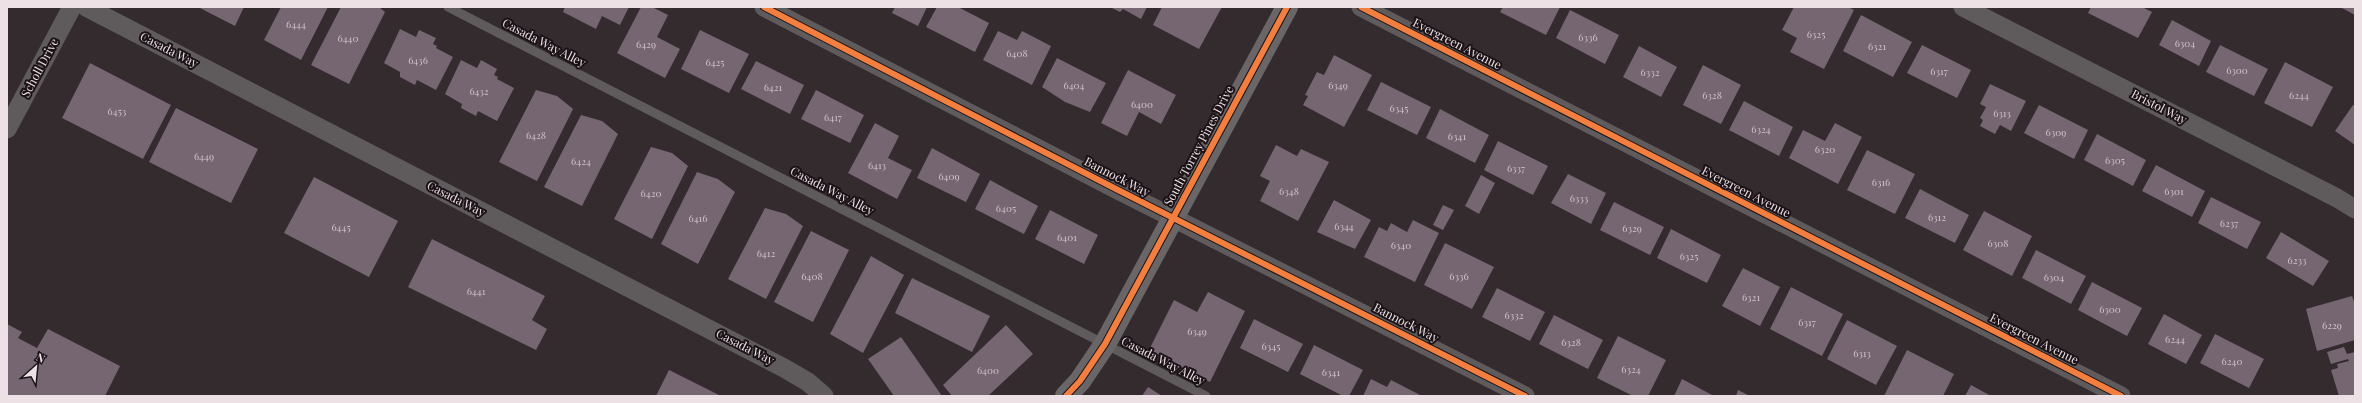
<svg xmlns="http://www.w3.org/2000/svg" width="2362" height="403" font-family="'Playfair Display',serif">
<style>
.building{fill:#756672}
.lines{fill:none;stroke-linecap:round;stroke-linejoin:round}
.lane{stroke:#5f5b5c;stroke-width:9}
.street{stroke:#5f5b5c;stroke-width:19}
.secondary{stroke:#6a6566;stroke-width:22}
.cycleway-casing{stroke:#1a1216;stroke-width:8}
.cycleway{stroke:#f27e40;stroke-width:6}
.labels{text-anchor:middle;stroke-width:4;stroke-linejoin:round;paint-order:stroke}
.number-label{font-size:10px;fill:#d0c2c9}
.street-label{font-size:12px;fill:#eee1e6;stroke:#1a1216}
</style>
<rect width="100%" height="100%" fill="#342b2f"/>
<!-- building -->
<path class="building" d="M198,7H244L235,26Z
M281,7H328L301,60L264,40Z
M341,7H379L385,12L349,84L311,65Z
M565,7H629L620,25L602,16L596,29L563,12Z
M641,7H652L668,15L657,37L680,49L665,78L617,53Z
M895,7H927L918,26L892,13Z
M937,7H958L989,23L975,52L926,27Z
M1110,7H1147L1141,19L1123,9L1120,12Z
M1162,7H1222L1199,49L1153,25Z
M1503,7H1560L1546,35L1500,12Z
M1794,7H1848L1854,10L1824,69L1790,52L1797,38L1782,30Z
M2091,7H2142L2152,12L2138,38L2088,13Z
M2340,7H2355V15Z
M1570,10L1619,35L1605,64L1556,38Z
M1861,15L1912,42L1893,77L1843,51Z
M2172,20L2211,41L2199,66L2159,45Z
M400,29L416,37L419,30L436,38L433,44L437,46L436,48L453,57L436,90L417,80L415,85L400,77V72L384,63Z
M700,30L749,54L729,93L681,69Z
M998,31L1017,40L1022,31L1051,46L1032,85L983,60Z
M1922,45L1971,70L1957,98L1907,73Z
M2220,45L2268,69L2254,96L2206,72Z
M1639,46L1677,67L1661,97L1623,77Z
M1334,55L1372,75L1344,127L1303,105L1308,96L1305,95L1317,72L1324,75Z
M1057,58L1106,83L1090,112L1065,102L1042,87Z
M461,60L477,68L481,60L497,69L494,75L498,77L497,79L514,88L497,121L478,111L476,116L461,108L462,104L445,94Z
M756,61L804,85L790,114L741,89Z
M2285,62L2333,87L2312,127L2264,103Z
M90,63L171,105L143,159L62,118Z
M1703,65L1741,85L1721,124L1683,105Z
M1128,70L1176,95L1161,124L1139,112L1127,136L1101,123Z
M1381,82L1431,107L1417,135L1367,110Z
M1990,84L2026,101L2011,131L2000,125L1995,134L1980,126L1983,120L1980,118L1986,107L1980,104Z
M536,90L557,96L573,109L537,181L499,162Z
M816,90L864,115L850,143L801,119Z
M1744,101L1793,127L1779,156L1729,130Z
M2039,105L2088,130L2074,159L2024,133Z
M2353,105L2355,107V145L2335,131Z
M176,108L258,149L231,203L149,162Z
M1440,109L1489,135L1475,163L1426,138Z
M581,115L602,121L618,134L582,206L544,187Z
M875,123L899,136L888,158L912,170L897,199L848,173Z
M1835,123L1862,137L1838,184L1789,158L1803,130L1825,141Z
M2097,134L2146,160L2133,186L2084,160Z
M1498,141L1548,166L1533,195L1484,170Z
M1276,145L1297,156L1301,149L1329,162L1298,221L1260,201L1270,181L1260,176Z
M651,147L672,153L688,166L652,239L614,219Z
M932,148L980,174L966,202L917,178Z
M1867,150L1915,174L1895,214L1847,190Z
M2156,165L2205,191L2192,217L2142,191Z
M697,172L718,179L735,192L698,264L661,244Z
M1568,174L1606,193L1591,224L1551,203Z
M1481,175L1495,183L1479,214L1465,206Z
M314,177L398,221L369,277L284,233Z
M990,180L1038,206L1024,234L975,209Z
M1920,189L1969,215L1955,243L1905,218Z
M2211,197L2261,222L2247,249L2198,223Z
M1334,200L1371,220L1355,249L1317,232Z
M1614,202L1664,227L1650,255L1600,230Z
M1443,205L1454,210L1443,230L1433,225Z
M765,208L786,214L803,226L766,299L728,279Z
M1050,210L1098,235L1084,264L1035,239Z
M1984,211L2032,236L2012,276L1963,250Z
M1413,220L1439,233L1415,282L1364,257L1379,227L1387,231L1391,223L1407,232Z
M1671,229L1721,255L1707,283L1657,258Z
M811,231L849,250L813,322L774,302Z
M2281,232L2329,261L2313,286L2266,258Z
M432,239L545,296L532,320L547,329L536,350L408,287Z
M1445,243L1494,267L1472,309L1424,285Z
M2036,250L2086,276L2071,304L2022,278Z
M871,256L904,275L863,353L830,334Z
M1743,268L1780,287L1760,326L1722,306Z
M912,278L990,316L972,352L895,313Z
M2092,282L2142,308L2127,336L2078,310Z
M1791,287L1843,314L1822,356L1770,329Z
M1497,288L1545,312L1530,341L1482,317Z
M1208,292L1245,311L1210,382L1149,350L1174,300L1197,312Z
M2352,296L2355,304V340L2317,351L2306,309Z
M2164,314L2202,335L2186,364L2148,344Z
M1554,315L1603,340L1588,369L1539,344Z
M1254,319L1303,344L1288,372L1240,348Z
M1847,320L1897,346L1876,385L1827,359Z
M7,324L22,332L18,338L37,348L48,329L120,366L105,396H7Z
M1006,325L1033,354L988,396H952L943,385Z
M2215,334L2264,359L2249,388L2200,363Z
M1618,336L1666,360L1648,396H1633L1597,378Z
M901,337L942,396H894L868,359Z
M1314,345L1363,370L1349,396H1343L1300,374Z
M2344,347L2347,354L2355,352V396H2339L2331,370L2338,368L2337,364L2349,361L2348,359L2331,364L2327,352Z
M1907,350L1954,374L1943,396H1884Z
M669,370L721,396H656Z
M1371,379L1387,387L1391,380L1422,396H1363Z
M1682,379L1714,396H1674Z
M1971,385L1991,396H1965Z
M1148,387L1162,396H1142Z
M1738,390L1750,396H1736Z"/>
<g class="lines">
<!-- lane -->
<path class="lane" d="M448,7L1206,396"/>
<!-- street -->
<path class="street" d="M86,7L784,368L808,382L824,396
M764,7L1118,190L1525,396
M1361,7L2121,396
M1963,7L2337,198L2355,209
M7,129L72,7"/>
<!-- secondary -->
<path class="secondary" d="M1066,396L1080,381L1105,344L1287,7"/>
<!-- cycleway casing -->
<g class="cycleway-casing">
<path id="cycleway" d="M764,7L1118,190L1525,396
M1361,7L2121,396
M1066,396L1080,381L1105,344L1287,7"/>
</g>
<!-- cycleway -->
<use href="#cycleway" class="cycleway"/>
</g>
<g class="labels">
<!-- number labels -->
<g class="number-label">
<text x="296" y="28">6444</text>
<text x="1816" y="38">6325</text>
<text x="1588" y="41">6336</text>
<text x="348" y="42">6440</text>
<text x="2185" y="47">6304</text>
<text x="646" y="48">6429</text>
<text x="1877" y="50">6321</text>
<text x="1017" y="57">6408</text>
<text x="418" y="64">6436</text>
<text x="715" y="66">6425</text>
<text x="2237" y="74">6300</text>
<text x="1939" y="75">6317</text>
<text x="1650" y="76">6332</text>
<text x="1074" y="89">6404</text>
<text x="1338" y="89">6349</text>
<text x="773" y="91">6421</text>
<text x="479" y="95">6432</text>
<text x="1712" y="99">6328</text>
<text x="2299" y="99">6244</text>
<text x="1142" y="108">6400</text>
<text x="1399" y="112">6345</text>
<text x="117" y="115">6453</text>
<text x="2002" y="117">6313</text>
<text x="833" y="121">6417</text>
<text x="1761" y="133">6324</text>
<text x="2056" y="136">6309</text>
<text x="536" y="139">6428</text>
<text x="1457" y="140">6341</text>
<text x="1825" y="153">6320</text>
<text x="204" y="160">6449</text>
<text x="2115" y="164">6305</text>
<text x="581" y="165">6424</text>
<text x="877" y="169">6413</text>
<text x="1516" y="172">6337</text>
<text x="949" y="180">6409</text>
<text x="1881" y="186">6316</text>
<text x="1289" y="195">6348</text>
<text x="2174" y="195">6301</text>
<text x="651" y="197">6420</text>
<text x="1579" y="202">6333</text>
<text x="1006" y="212">6405</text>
<text x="1937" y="221">6312</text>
<text x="698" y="222">6416</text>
<text x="2229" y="227">6237</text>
<text x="1344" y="230">6344</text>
<text x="341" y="231">6445</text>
<text x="1632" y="232">6329</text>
<text x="1067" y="241">6401</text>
<text x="1998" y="247">6308</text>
<text x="1401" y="249">6340</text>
<text x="766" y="257">6412</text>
<text x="1689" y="260">6325</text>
<text x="2297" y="264">6233</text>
<text x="812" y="280">6408</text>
<text x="1459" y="280">6336</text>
<text x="2054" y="281">6304</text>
<text x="476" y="295">6441</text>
<text x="1751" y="301">6321</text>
<text x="2110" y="313">6300</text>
<text x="1514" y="319">6332</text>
<text x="1807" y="326">6317</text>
<text x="2332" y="329">6229</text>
<text x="1197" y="335">6349</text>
<text x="2175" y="343">6244</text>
<text x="1571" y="346">6328</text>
<text x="1271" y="350">6345</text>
<text x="1862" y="357">6313</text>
<text x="2232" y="365">6240</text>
<text x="1631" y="373">6324</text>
<text x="988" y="374">6400</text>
<text x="1331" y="376">6341</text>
</g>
<!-- street labels -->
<g class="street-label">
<text transform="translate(544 43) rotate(27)" y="4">Casada Way Alley</text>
<text transform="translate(1457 44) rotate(27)" y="4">Evergreen Avenue</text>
<text transform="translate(169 50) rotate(27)" y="4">Casada Way</text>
<text transform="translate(40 68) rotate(-62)" y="4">Scholl Drive</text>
<text transform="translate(2159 107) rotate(27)" y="4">Bristol Way</text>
<text transform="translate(1199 146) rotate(-62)" y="4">South Torrey Pines Drive</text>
<text transform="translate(1117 177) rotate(27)" y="4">Bannock Way</text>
<text transform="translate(832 191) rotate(27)" y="4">Casada Way Alley</text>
<text transform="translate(1746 192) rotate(27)" y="4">Evergreen Avenue</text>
<text transform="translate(456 199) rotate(27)" y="4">Casada Way</text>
<text transform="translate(1406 323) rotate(27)" y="4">Bannock Way</text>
<text transform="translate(2034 339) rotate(27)" y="4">Evergreen Avenue</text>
<text transform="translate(745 347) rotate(27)" y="4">Casada Way</text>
<text transform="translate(1163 361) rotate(27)" y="4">Casada Way Alley</text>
</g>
</g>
<!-- border -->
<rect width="2362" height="403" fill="none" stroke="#eee1e6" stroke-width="16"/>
<!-- north arrow -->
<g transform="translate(36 367) rotate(27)" stroke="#1a1216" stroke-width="3" paint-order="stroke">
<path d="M0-3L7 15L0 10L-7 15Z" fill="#eee1e6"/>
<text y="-6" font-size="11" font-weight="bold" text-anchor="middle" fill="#eee1e6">N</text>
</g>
</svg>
